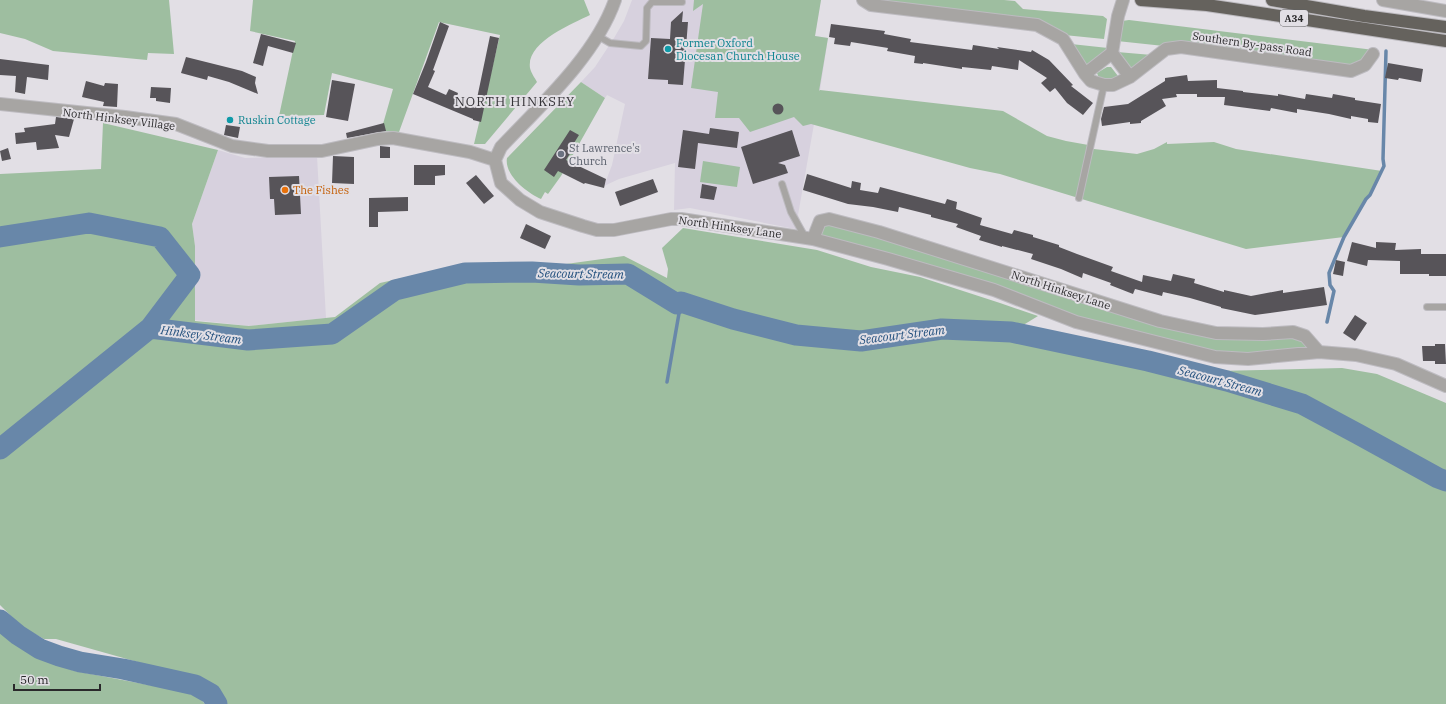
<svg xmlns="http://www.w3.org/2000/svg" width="1446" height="704" font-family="'IBM Plex Serif',serif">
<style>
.built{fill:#d7d1de}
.green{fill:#9ebea0}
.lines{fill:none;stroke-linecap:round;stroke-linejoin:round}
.stream{stroke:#6887a9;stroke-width:3.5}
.river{stroke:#6887a9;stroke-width:21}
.building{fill:#575459}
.lane-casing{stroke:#bdbbc0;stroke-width:8}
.street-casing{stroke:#bdbbc0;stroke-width:14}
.highway-casing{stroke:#bdbbc0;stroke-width:14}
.lane{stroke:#a7a5a3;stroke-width:6}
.street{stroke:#a7a5a3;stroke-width:12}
.highway{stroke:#65625d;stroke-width:12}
.culture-dot{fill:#0f9aa8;stroke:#e2dfe5;stroke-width:1.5}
.worship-dot{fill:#6b7280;stroke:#e2dfe5;stroke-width:1.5}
.food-dot{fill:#e8710a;stroke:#e2dfe5;stroke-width:1.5}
.labels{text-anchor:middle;stroke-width:4;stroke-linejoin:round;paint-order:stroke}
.shield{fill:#e2dfe5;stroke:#616063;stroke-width:1}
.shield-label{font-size:10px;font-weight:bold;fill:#2a292b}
.culture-label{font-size:11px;fill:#0d838f;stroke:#e2dfe5;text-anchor:start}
.street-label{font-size:11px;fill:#2a292b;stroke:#e2dfe5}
.worship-label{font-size:11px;fill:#5b616d;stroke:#e2dfe5;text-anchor:start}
.food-label{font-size:11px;fill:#c56008;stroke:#e2dfe5;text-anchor:start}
.water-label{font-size:12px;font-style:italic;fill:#214f7d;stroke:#e2dfe5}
.quarter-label{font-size:13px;letter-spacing:1px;fill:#353338;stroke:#e2dfe5}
</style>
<rect width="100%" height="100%" fill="#e2dfe5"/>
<!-- built -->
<path class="built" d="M632,0H821L815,36L828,38L820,90L798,215L801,222L799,229H795L690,208L674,210L675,163L619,179L604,186L612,165L625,104L607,95L605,98L581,82L595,67L614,38L624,21Z
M218,150L245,158L317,156L326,318L249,326L195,320V246L192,224Z"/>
<!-- green -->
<path class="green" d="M0,0H169L174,54L148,53L147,60L53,51L25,39L0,33Z
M253,0H584L590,15C572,24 526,42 530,68C531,73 535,78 537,82L485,144H474L500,35L439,22L399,132L381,131L393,89L332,73L324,115L279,116L295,41L250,31Z
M694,0H821L815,36L828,38L819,91L820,90L1003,111L1047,136L1066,141L1094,146V149L1137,154L1154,149L1167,142V144L1214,142L1236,149L1382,171L1370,195L1366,199L1344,237L1246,249L1000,174L970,168L811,124L803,126L794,117L750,132L739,118H715L718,92L691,88L703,4L693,11Z
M869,0H1004L1015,1L1023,9L1103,16L1107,19L1104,39L1064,35Z
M1129,20L1374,50L1363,63L1344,65L1117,41L1122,21Z
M1071,44L1108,48L1085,66Z
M1117,52L1152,55L1130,71Z
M1107,67H1111L1118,76L1112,82L1099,78L1097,73Z
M581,82L605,98L561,176L548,194L545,192L541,199C527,193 504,175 507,158Z
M103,123L218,150L192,224L195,246V321L249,326L335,317L380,283L465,264H566L624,256L667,278L668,269L662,248L683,228L817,250L871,267L920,277L1000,303L1038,316L1012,332L1227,381L1302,404L1358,434L1438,478L1446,481V704H226L222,693L198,679L56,639H44L22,627L0,605V174L101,169Z
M703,161L740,167L737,187L700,182Z
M820,221L1216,333L1293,332L1319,352L1248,359L1076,322L994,290L813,239Z
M1342,368L1377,374L1446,403V473L1419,463L1406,456L1358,426L1300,395L1279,393L1217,371Z
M0,632L33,655L48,662L75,671L154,686L159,684L199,697L205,704H0Z"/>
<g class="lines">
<!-- stream -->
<path class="stream" d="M1327,322L1334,291L1330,285L1329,273L1344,237L1366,199L1370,195L1384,166L1383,159L1386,51
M667,382L681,302"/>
<!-- river -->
<path class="river" d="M0,237L89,223L160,237L190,275L150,328L248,340L332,334L395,290L465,273L532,272L579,275L628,274L677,304L681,302L733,319L796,335L861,341L942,329L1011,332L1148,361L1227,381L1302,404L1358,434L1438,478L1446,481
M0,449L150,328
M0,620L18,635L40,649L59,656L80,662L123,669L195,685L211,694L217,704"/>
</g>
<!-- building -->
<path class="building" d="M683,11L682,22H688L683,85L668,84V80L648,79L651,38L670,39L671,22Z
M440,22L449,26L433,70L435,71L428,87L446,95L449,89L458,93L456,100L475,108L490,36L499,38L481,122L473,120V119L413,94L426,62Z
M831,24L885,31L884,34L911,39L910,42L972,50L973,45L999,49L997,47L1031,52L1032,50L1049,60L1073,85L1071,86L1093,103L1083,115L1067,103L1055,88L1050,92L1041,83L1047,78L1019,60L1018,70L992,66L991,70L962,67V69L923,63V64L914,63L915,56L887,51L888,48L851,42L850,46L834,44L835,38L829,37Z
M261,34L296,43L293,53L268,46L263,66L253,63Z
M186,57L242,71L256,77L255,83L258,94L229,82L208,76L207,80L181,73Z
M0,59L49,65L48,80L27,77L25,94L15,92L16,76L0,75Z
M1388,63L1423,69L1421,82L1399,78L1398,80L1385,78Z
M1187,75L1188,81L1217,80V88L1243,91V92L1278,96V94L1305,99L1306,94L1332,98L1333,94L1355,98V100L1381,104L1378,123L1368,122V119L1351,116V119L1329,114L1297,109V113L1271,108L1270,111L1224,105L1225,97H1197V94H1176L1177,97L1162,99L1166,106L1141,121V123L1130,124V122L1102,126L1101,119L1104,107L1128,104L1165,81V78Z
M332,80L355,84L348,121L326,117Z
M86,81L104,86L105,83L118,84L117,107L103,106L104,102L82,97Z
M151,87L171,88L170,103L156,101V98H150Z
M772.5 109a5.5 5.5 0 1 1 11 0a5.5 5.5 0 1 1-11 0Z
M56,117L74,119L69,137L55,135L59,148L37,150L36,142L16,144L15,133L25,132L24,128L55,124Z
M384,123L386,131L347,138L346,133Z
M226,125L240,127L238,138L224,135Z
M710,128L739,132L737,148L698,143L695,169L678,167L683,130L709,134Z
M570,130L579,135L574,143L576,144L566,160L606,179L604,188L585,183L584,184L558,171L554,177L544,170Z
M792,130L800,156L778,163L785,165L788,173L753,184L741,147Z
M380,146L390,147V158H380Z
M8,148L11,159L2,161L0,151Z
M333,156L354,157V184L332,183Z
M414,165H445V175L435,176V185H414Z
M807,174L851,188L852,181L861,183L860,190L878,193L880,187L945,204L947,199L957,202L956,209L982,218L980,225L1012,234L1014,230L1033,235V237L1059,245V247L1077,254L1113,267L1111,271L1142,282L1143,275L1171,281L1173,274L1195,279L1194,283L1224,292V290L1251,296L1283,290V293L1324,287L1327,305L1255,315L1221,308V307L1190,298L1163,292L1162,296L1135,289L1133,294L1110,285L1111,283L1083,273L1082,278L1061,269L1031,259L1033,254L1002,246V247L979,240L981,236L956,227L958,224L931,217V215L899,207L898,212L873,207L848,204L803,190Z
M476,175L494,196L484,204L466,183Z
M299,176L301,214L275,215L274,199H270L269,177Z
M653,179L658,192L620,206L615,192Z
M702,184L717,187L714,200L700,198Z
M408,197V211L378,212V227H369V198Z
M526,224L551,236L545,249L520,238Z
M1352,242L1376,248V242L1396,243L1395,250L1421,249V254H1446V276H1429V274H1400V261L1368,260L1367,266L1347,261Z
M1336,260L1345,262L1343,276L1333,274Z
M1355,315L1367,323L1355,341L1343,333Z
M1435,344H1445L1446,364H1435V361H1423L1422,346H1435Z"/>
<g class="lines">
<!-- lane casing -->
<g class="lane-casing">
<path id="lane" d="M598,36L610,43L641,46L646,41L647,8L652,2H682
M782,184L791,212L805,237
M1079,198L1104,85
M1427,307H1446"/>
</g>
<!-- street casing -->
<g class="street-casing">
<path id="street" d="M615,0C596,55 541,105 501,147L495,160L501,183L520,200L540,212L583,226L597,230H614L671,219H681L813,239L888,259L994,290L1076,322L1215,357L1248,359L1319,352L1356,355L1396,364L1446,386
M863,0L871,5L1037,25L1063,39L1085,74L1091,81L1104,85H1113L1130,77L1166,49L1181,47L1351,71L1365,65L1373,54
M1383,0L1446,11
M1112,53L1118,16L1123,0
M1085,74L1112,53L1130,77
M0,104L125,117L176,124L232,146L268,151H322L378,139L393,138L470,152L495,160
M813,239L820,221L829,219L879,232L1160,321L1216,333L1263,334L1293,332L1305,336L1319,352"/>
</g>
<!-- highway casing -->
<g class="highway-casing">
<path id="highway" d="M1141,0L1207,5L1446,41
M1272,0L1364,16L1446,27"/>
</g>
<!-- lane -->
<use href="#lane" class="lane"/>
<!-- street -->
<use href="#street" class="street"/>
<!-- highway -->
<use href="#highway" class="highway"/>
</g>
<!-- markers -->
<g class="culture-dot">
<circle cx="668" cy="49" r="4"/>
<circle cx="230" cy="120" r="4"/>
</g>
<circle class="worship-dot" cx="561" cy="154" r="4"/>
<circle class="food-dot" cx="285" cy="190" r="4"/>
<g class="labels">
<!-- shield labels -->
<rect class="shield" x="1280" y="10" width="28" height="16" rx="3"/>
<g class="shield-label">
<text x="1294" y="22">A34</text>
</g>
<!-- culture labels -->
<g class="culture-label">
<text x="676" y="47">Former Oxford<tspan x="676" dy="13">Diocesan Church House</tspan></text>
<text x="238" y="124">Ruskin Cottage</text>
</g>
<!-- street labels -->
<g class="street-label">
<text transform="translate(1252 44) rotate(8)" y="4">Southern By-pass Road</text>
<text transform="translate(119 119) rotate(7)" y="4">North Hinksey Village</text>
<text transform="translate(730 227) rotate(8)" y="4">North Hinksey Lane</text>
<text transform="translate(1061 290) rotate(18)" y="4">North Hinksey Lane</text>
</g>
<!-- worship labels -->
<g class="worship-label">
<text x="569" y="152">St Lawrence's<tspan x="569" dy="13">Church</tspan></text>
</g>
<!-- food labels -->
<g class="food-label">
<text x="293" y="194">The Fishes</text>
</g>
<!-- water labels -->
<g class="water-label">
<text transform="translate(581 274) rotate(1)" y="4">Seacourt Stream</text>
<text transform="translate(201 335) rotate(7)" y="4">Hinksey Stream</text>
<text transform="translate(902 335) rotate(-7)" y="4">Seacourt Stream</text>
<text transform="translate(1220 381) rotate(15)" y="4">Seacourt Stream</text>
</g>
<!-- quarter labels -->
<g class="quarter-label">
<text x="515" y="106">NORTH HINKSEY</text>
</g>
</g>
<!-- scale -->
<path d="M14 684v6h86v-6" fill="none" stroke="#2a292b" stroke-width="2"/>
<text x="20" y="684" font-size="12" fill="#2a292b" stroke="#e2dfe5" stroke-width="3" paint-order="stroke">50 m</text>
</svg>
